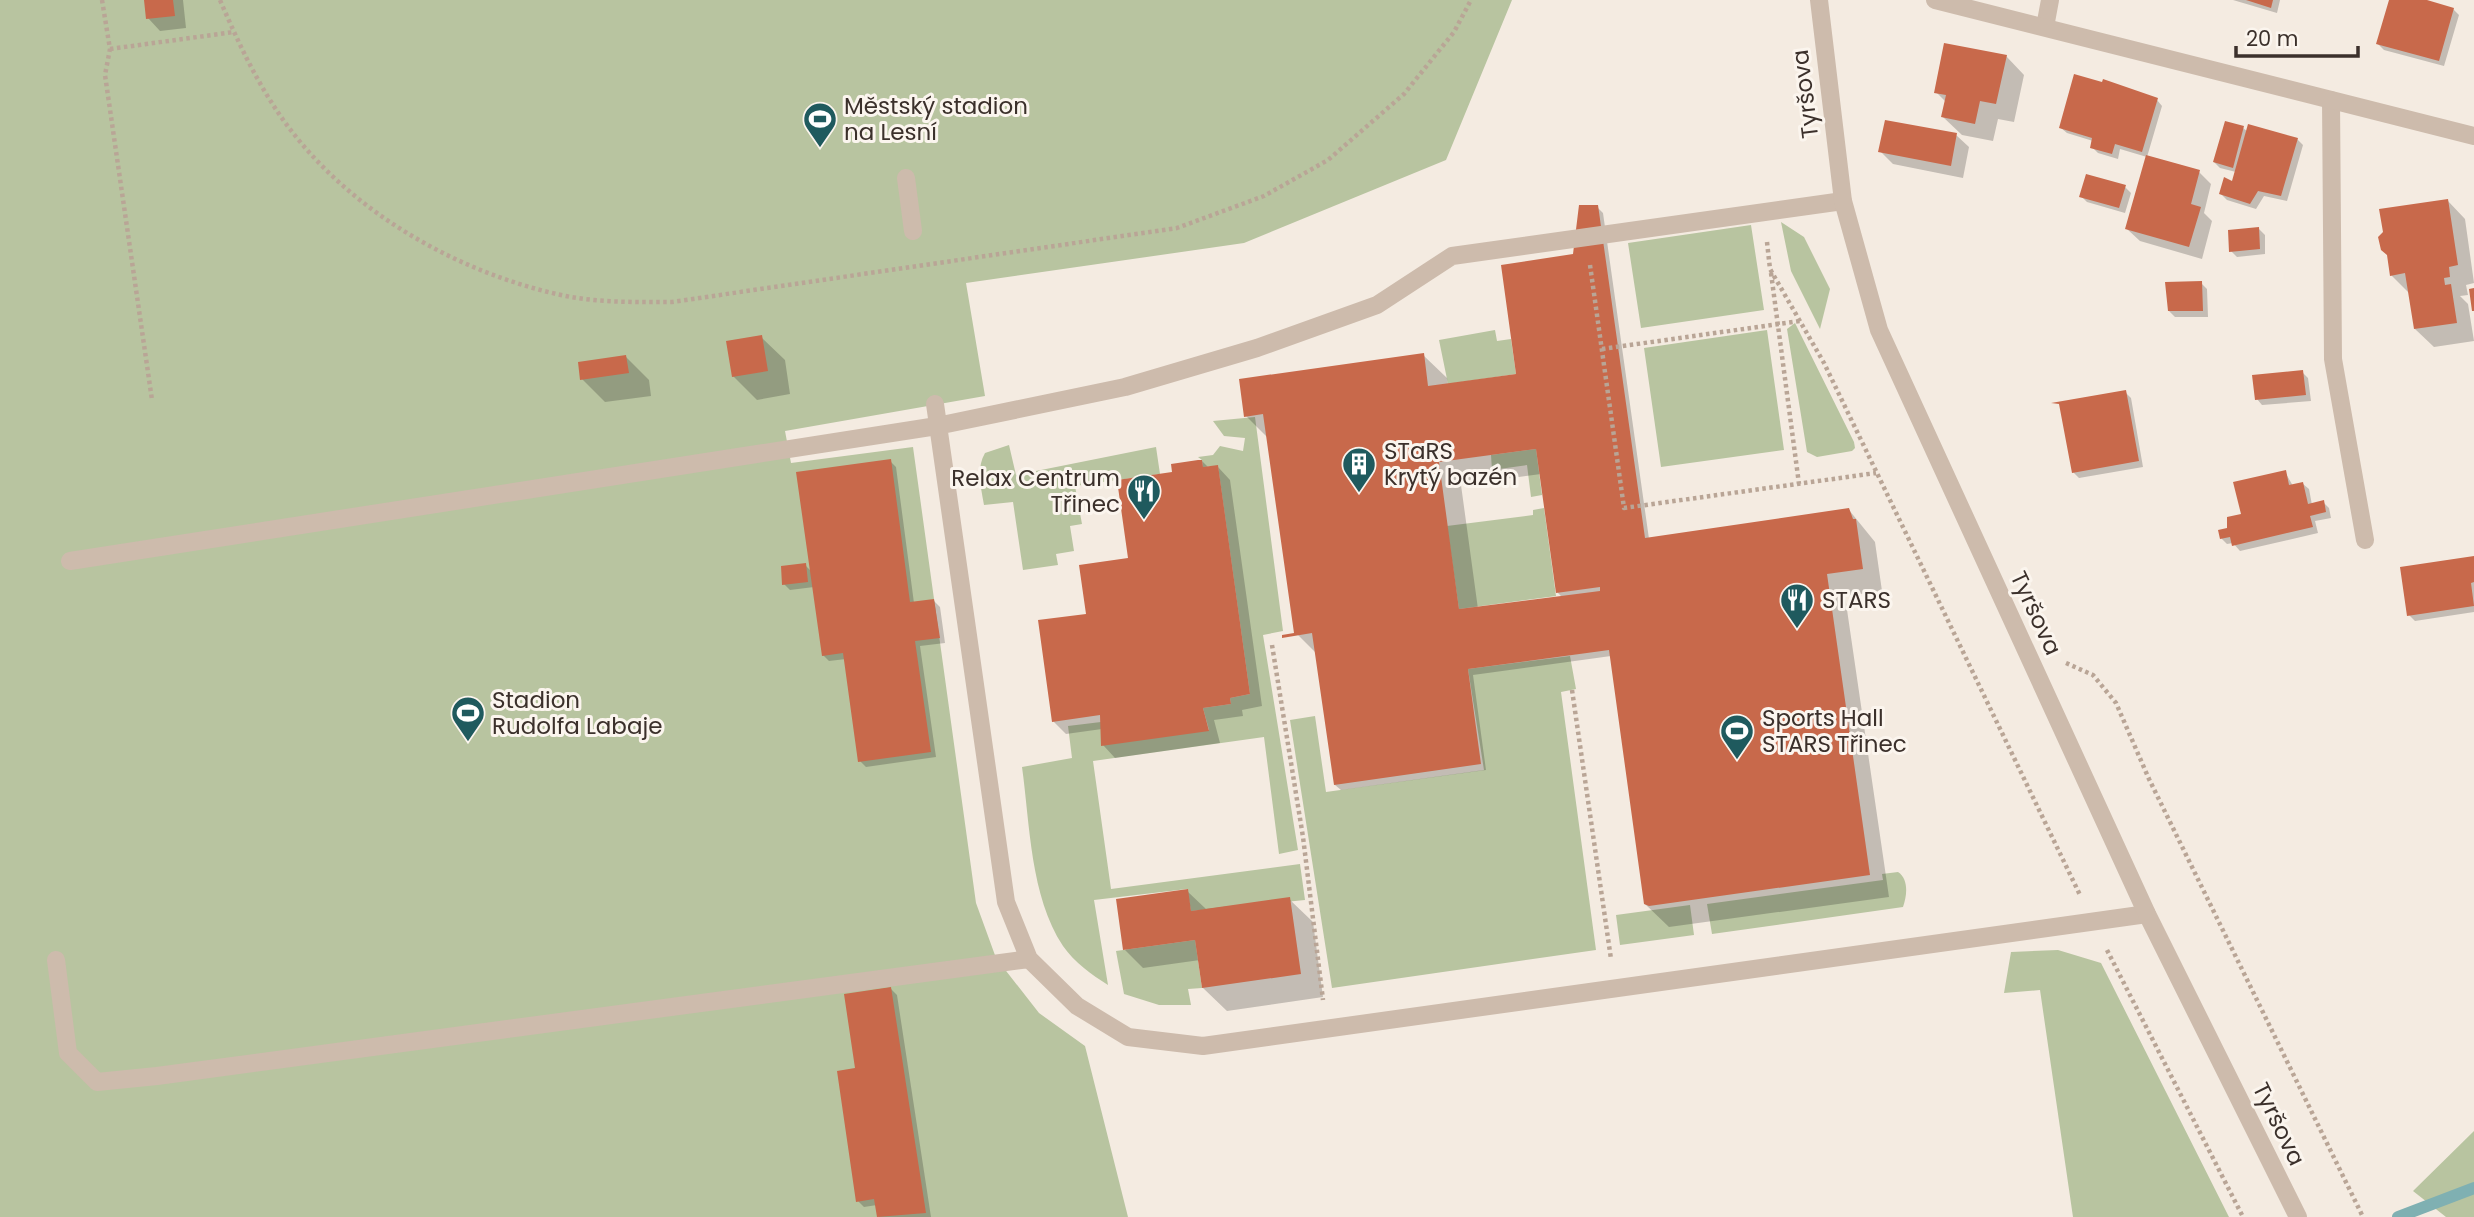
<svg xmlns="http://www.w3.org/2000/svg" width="2474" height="1217" font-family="Poppins,sans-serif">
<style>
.green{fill:#b8c4a0}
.shadow{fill:#0003;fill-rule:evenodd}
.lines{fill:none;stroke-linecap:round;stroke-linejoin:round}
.stream{stroke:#7fb0b2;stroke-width:12}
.building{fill:#c8694b;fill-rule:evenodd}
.path{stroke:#b9a596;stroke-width:4.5;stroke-dasharray:3.5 3.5;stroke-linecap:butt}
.service{stroke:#cdbbac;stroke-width:18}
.minor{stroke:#cdbbac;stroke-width:18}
.labels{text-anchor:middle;stroke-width:6;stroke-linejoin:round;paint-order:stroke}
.street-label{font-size:23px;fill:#3b302b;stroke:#fbf5ee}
.poi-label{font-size:23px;fill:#3b302b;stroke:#fbf5ee;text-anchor:start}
</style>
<rect width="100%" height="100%" fill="#f4ebe1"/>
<!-- green -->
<path class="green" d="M0,0H1512L1446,160L1244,243L966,283L985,396L785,431L791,463L913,447L976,903L996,958L1039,1013L1085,1046L1128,1217H0Z
M1781,222L1804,237L1830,289L1820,329L1791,271Z
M1751,225L1764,310L1641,328L1628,243Z
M1795,323L1854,442L1855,448L1852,451L1817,457L1807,452L1787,329Z
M1495,330L1497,341L1511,339L1516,374L1448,384L1439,340Z
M1767,330L1784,450L1661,467L1644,348Z
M1255,417L1283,631L1263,635L1298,850L1279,854L1264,737L1093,761L1111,889L1300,864L1305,900L1191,911L1187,889L1094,900L1108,985C1092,975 1074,962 1063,946C1030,896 1030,824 1022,767L1072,758L1068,726L1101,722V745L1209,730L1203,708L1231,704L1230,698L1250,694L1218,466L1203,467L1202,460L1198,457L1213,455L1220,446L1243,451L1245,438L1224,436L1213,421Z
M1009,445L1016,475L1156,447L1160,474L1075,486L1082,524L1070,526L1074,551L1056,554L1058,565L1023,570L1013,502L984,505C981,488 976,468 985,453Z
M1536,449L1542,495L1531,497L1527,465L1492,470L1491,455Z
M1544,508L1556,596L1459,609L1447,526L1533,515V510Z
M1570,656L1576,689L1561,692L1596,950L1332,988L1290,720L1315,716L1326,792L1484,770L1468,669Z
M1898,872C1909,879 1907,896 1903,907L1712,934L1707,904L1883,880L1882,874Z
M1690,905L1694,935L1620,945L1616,915Z
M1195,940L1202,988L1188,989L1191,1005H1159L1124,994L1116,951Z
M2058,950L2101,963L2229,1217H2073L2040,990L2004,993L2011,952Z
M2474,1131V1217H2446L2413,1191Z"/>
<!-- shadow -->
<path class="shadow" d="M145,0H183L186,28L160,31L148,18Z
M2233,0H2280L2277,13Z
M2391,0H2420L2453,9L2459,15L2444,66L2384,50L2378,44Z
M2006,56L2024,75L2014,122L1998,119L1993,141L1962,135L1943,117L1946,102L1936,92Z
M2157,100L2162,106L2147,157L2199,172L2211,184L2204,213L2212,221L2202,259L2140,241L2127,229L2147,157L2120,149L2118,159L2098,153L2092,147L2093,141L2067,133L2061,128Z
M2243,128L2248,132L2297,139L2303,145L2287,201L2264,196L2256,209L2227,200L2221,194L2233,184L2236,172L2220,168L2214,162Z
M1956,135L1969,147L1963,178L1893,164L1880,151Z
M2125,187L2131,193L2125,213L2087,202L2081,196Z
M2447,200L2465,219L2474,283L2466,285L2468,295L2460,296L2468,304L2474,341L2434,347L2415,329L2410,294L2391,275Z
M1597,207L1603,213L1649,539L1849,510L1875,542L1882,591L1845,596L1889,897L1669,927L1645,904L1611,656L1473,675L1486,770L1341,790L1335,785L1317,654L1296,633L1268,438L1246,416L1423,355L1447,378L1448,385L1518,376ZM1541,474L1558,593L1563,598L1478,609L1461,485Z
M2259,229L2265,235V254L2237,257L2231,251Z
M2201,283L2207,289L2208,317H2175L2169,311Z
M761,337L785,360L790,394L757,400L733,376Z
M626,357L649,380L651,396L605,402L582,379Z
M2302,372L2308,378L2311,401L2262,405L2257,399Z
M2125,392L2131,398L2143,467L2079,478L2073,472Z
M890,461L896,467L914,603L934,601L940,607L945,643L920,646L936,757L866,767L860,761L846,659L829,661L823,655L814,587L790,590L784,584L805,565L811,571Z
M1202,461L1209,468L1218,467L1230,480L1262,706L1242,710L1243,716L1214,720L1220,743L1115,758L1103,745L1102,729L1066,734L1053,721L1088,615L1130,560L1174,473Z
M2285,472L2293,486L2303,484L2309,489L2312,505L2323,502L2329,508L2331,518L2315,521L2318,533L2240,551L2233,543L2227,544L2221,538Z
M2474,557V612L2415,621L2409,615Z
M1187,891L1206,909L1289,899L1313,922L1323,997L1227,1011L1203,988L1200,960L1143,968L1125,950Z
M891,989L897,995L931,1217H879L877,1205L864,1207L858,1201L857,1070Z"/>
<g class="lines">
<!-- stream -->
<path class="stream" d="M2398,1217L2474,1188"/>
</g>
<!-- building -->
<path class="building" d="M144,0H173L175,16L146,19Z
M2246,0H2273L2271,8Z
M2389,0H2427L2454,8L2439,61L2376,44Z
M1944,43L2007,55L1996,104L1980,101L1975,124L1941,117L1946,95L1934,93Z
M2074,74L2102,82L2103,79L2158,98L2142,152L2115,144L2112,154L2090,148L2092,138L2059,128Z
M1885,120L1957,133L1951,166L1878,152Z
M2225,121L2244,126L2233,168L2213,162Z
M2248,124L2298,138L2281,196L2258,191L2250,204L2219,194L2224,177L2232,181Z
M2146,155L2200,170L2191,204L2201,207L2189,247L2125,229Z
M2086,174L2126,185L2119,208L2079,197Z
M2448,199L2458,265L2449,267L2450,277L2444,278L2445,285L2451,284L2457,323L2414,329L2405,273L2390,276L2387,255L2381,250L2378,237L2383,232L2379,209Z
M1579,205H1598L1645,538L1849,508L1853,519H1856L1863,569L1827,574L1870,875L1649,906L1644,904L1609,650L1468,669L1481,764L1334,785L1312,633L1282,638V635L1294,633L1263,414L1244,417L1239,379L1424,353L1428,386L1516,374L1501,265L1573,254ZM1536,449L1556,593L1600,587V591L1459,609L1439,462Z
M2259,227L2260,249L2229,252L2228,230Z
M2202,281L2203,311H2168L2165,282Z
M2474,288V311H2472L2469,289Z
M762,335L768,371L732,377L726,341Z
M626,355L629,373L580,380L578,362Z
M2303,370L2306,395L2255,400L2252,375Z
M2126,390L2139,461L2072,473L2059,404L2051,403Z
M891,459L910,602L934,599L940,638L915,641L931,752L858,762L843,653L822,656L796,472Z
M1198,460H1202L1203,467L1218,465L1250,694L1230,698L1231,704L1203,708L1209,731L1101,746L1100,715L1052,722L1038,620L1086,614L1079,565L1128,558L1117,480L1172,472L1171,464Z
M2286,470L2289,485L2303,482L2308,504L2324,500L2326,512L2310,516L2313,527L2232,546L2230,537L2220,539L2218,530L2227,528V517L2241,514L2233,482Z
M2474,556V582L2471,583L2474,606L2407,616L2400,567Z
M806,563L808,582L782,585L781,566Z
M1188,889L1191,911L1290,897L1301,974L1202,988L1195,940L1123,950L1116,899Z
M891,987L926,1213L877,1217L874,1199L856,1202L837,1071L855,1068L844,994Z"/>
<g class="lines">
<!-- path -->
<path class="path" d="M102,0L110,49L105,75L152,400
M220,0C235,35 250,68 270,100C332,201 447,270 561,295C598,303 635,302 672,302L1177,228L1264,196L1328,160L1404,94L1454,32L1471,0
M110,49L234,32
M1767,242L1770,269L1824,363L2080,895
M1590,265L1624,508L1876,473
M1771,273L1799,484
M1602,349L1800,321
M1272,645L1303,837L1323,1000
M2066,663L2093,675L2116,703L2149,779L2363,1217
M1572,690L1611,959
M2107,950L2243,1217"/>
<!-- service -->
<path class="service" d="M2045,27L2050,0
M2331,100L2333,359L2365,540
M906,178L913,231
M935,404L1006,902L1029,959L1077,1006L1128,1037L1203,1046L2147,914
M70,561L937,426L1125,387L1257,348L1377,305L1452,256L1843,201
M56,960L68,1053L97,1082L157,1076L1029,959"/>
<!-- minor -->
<path class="minor" d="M1819,0L1843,201L1879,330L2147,914L2298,1217
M1935,0L2474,136"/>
</g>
<!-- icons -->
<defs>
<g id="stadium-pin" transform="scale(1.75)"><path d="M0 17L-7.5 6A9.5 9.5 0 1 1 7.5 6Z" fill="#1f5a5e" stroke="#fbf5ee"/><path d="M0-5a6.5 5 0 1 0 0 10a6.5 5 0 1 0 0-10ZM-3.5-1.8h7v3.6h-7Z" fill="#fff"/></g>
<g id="building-pin" transform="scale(1.75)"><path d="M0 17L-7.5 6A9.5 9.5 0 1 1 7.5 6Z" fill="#1f5a5e" stroke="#fbf5ee"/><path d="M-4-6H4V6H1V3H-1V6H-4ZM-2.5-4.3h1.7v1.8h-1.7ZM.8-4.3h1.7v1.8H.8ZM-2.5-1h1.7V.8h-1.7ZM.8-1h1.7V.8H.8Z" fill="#fff"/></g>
<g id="restaurant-pin" transform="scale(1.75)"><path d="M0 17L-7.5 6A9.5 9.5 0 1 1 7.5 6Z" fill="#1f5a5e" stroke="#fbf5ee"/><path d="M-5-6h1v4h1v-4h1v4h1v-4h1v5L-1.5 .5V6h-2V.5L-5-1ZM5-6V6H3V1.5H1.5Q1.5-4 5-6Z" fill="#fff"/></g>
</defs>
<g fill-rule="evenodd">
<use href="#stadium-pin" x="820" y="119"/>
<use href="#building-pin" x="1359" y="464"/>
<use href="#restaurant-pin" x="1144" y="491"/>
<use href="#restaurant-pin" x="1797" y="600"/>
<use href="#stadium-pin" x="468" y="713"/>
<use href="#stadium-pin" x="1737" y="731"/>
</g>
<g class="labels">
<!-- street labels -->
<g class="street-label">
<text transform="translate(1805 94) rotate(-97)" y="8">Tyršova</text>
<text transform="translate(2036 613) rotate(65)" y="8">Tyršova</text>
<text transform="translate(2279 1124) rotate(64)" y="8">Tyršova</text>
</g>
<!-- poi labels -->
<g class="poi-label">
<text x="844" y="114">Městský stadion<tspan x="844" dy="26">na Lesní</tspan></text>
<text x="1384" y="459">STaRS<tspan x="1384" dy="26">Krytý bazén</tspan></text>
<text x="1120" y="486" text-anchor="end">Relax Centrum<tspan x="1120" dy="26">Třinec</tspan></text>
<text x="1822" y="608">STARS</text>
<text x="492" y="708">Stadion<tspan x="492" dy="26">Rudolfa Labaje</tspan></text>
<text x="1762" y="726">Sports Hall<tspan x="1762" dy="26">STARS Třinec</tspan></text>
</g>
</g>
<!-- scale -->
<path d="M2236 46v10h122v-10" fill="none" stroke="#3b302b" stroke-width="3.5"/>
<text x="2246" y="46" font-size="21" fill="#3b302b" stroke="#fbf5ee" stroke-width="5" paint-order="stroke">20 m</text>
</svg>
